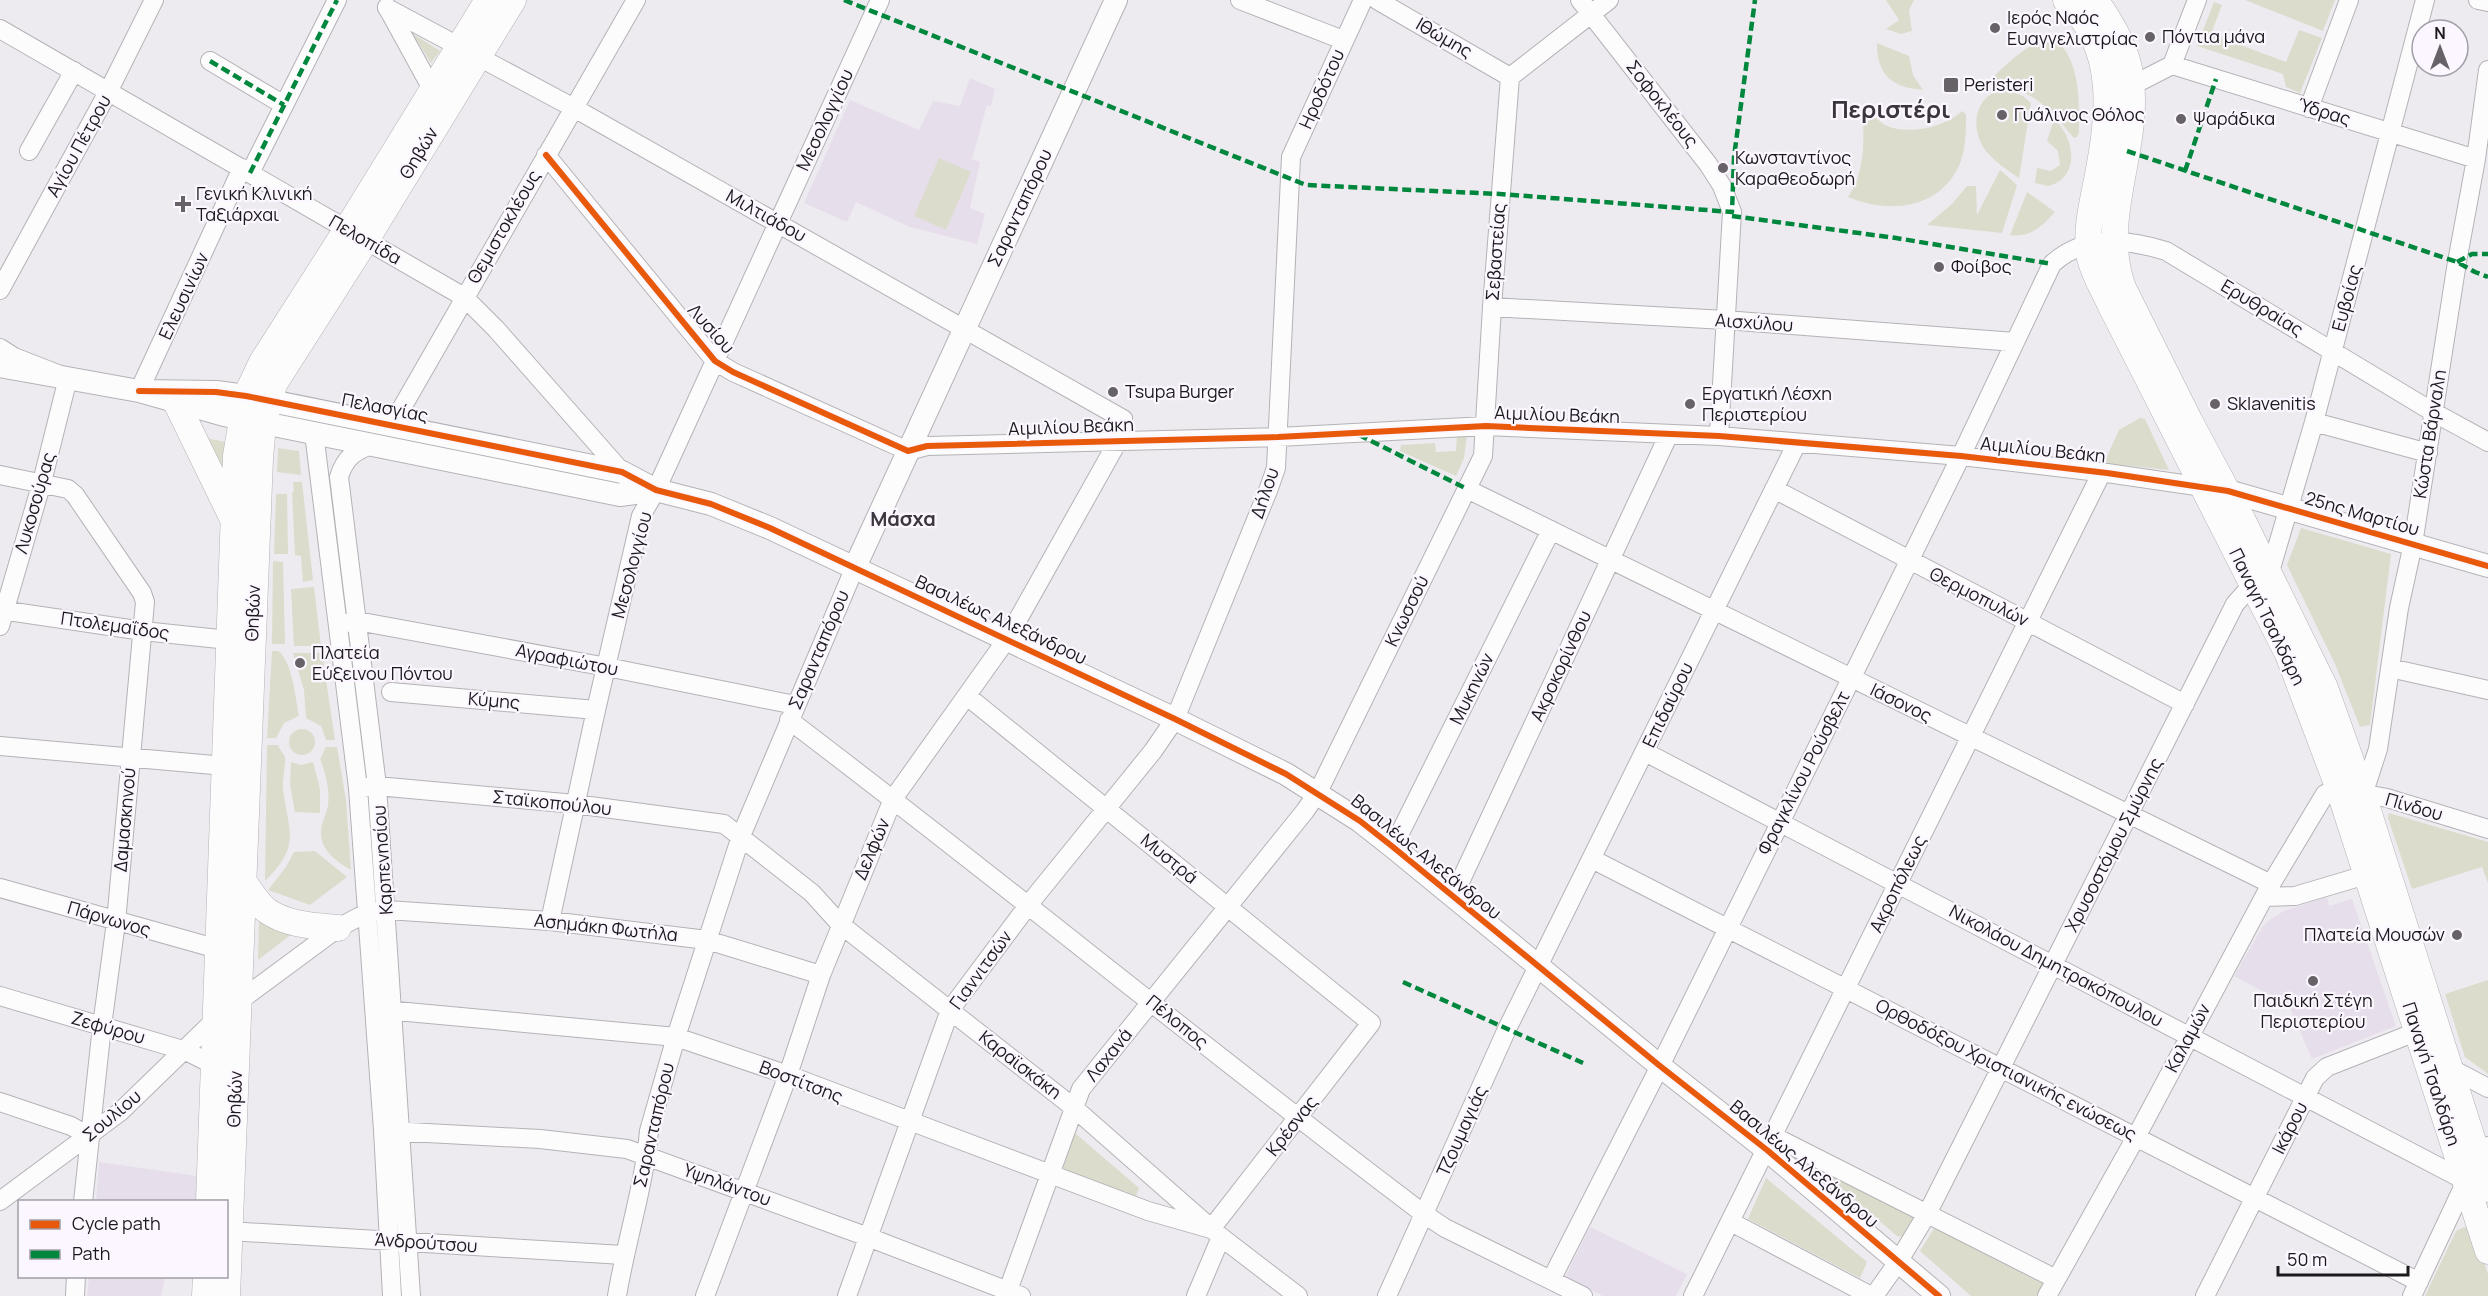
<svg xmlns="http://www.w3.org/2000/svg" width="2488" height="1296" font-family="Manrope,sans-serif">
<style>
.built{fill:#e6deea}
.green{fill:#dcdccc}
.lines{fill:none;stroke-linecap:round;stroke-linejoin:round}
.minor-casing{stroke:#b4b2b6;stroke-width:20}
.tertiary-casing{stroke:#b4b2b6;stroke-width:24}
.secondary-casing{stroke:#b4b2b6;stroke-width:27}
.minor{stroke:#fcfcfd;stroke-width:18}
.tertiary{stroke:#fcfcfd;stroke-width:22}
.secondary{stroke:#fcfcfd;stroke-width:26}
.quiet{stroke:#00873e;stroke-width:4.5;stroke-dasharray:9 4.5;stroke-linecap:butt}
.cycleway-casing{stroke:#fbf6ff;stroke-width:10}
.cycleway{stroke:#e8590c;stroke-width:6}
.poi-dot{fill:#666267;stroke:#fbf6ff;stroke-width:2}
.labels{text-anchor:middle;stroke-width:4.5;stroke-linejoin:round;paint-order:stroke}
.poi-label{font-size:18px;fill:#1c191d;stroke:#fbf6ff;text-anchor:start}
.street-label{font-size:18px;fill:#1c191d;stroke:#fbf6ff}
.neighbourhood-label{font-size:20px;font-weight:bold;fill:#3b353e;stroke:#fbf6ff}
.district-label{font-size:24px;font-weight:bold;fill:#3b353e;stroke:#fbf6ff}
</style>
<rect width="100%" height="100%" fill="#eeebf0"/>
<!-- built -->
<path class="built" d="M970,78L995,89L991,106L987,105L972,159L980,162L970,208L985,214L977,244L910,227L856,202L847,222L804,203L850,100L919,130L933,101L960,106Z
M2327,897L2329,906L2352,899L2396,1026L2312,1059L2291,1010L2274,997L2234,976L2263,926L2272,918L2284,911Z
M99,1162L204,1177L203,1201L96,1202Z
M1590,1227L1687,1274L1676,1296H1603L1565,1277Z
M89,1277V1276L165,1277L161,1296H87Z"/>
<!-- green -->
<path class="green" d="M1886,0H1914L1909,10L1912,31L1901,34L1886,29L1899,20Z
M2245,0H2335L2323,31Z
M2214,2L2222,5L2211,34L2286,62L2299,30L2322,38L2300,93L2286,87L2283,74L2197,46Z
M412,33L440,51L431,63Z
M2047,39L2057,40C2081,65 2079,100 2079,132L2077,137L2074,138C2058,119 2045,101 2020,91C2011,88 1999,89 1993,84L1994,76C2009,62 2026,45 2047,39Z
M1877,43L1909,56L1913,75L1923,90C1892,87 1877,76 1877,43Z
M2006,90L2023,96L2031,103L2019,178C2007,170 1995,162 1986,151C1969,129 1974,92 2006,90Z
M1962,111L1966,114C1966,132 1966,152 1958,168C1936,211 1886,213 1848,197C1864,174 1864,146 1863,119L1865,112C1874,114 1878,121 1885,125C1908,136 1945,127 1962,111Z
M2054,119C2075,137 2081,178 2048,186L2035,183L2037,168L2051,171L2060,165L2058,151L2047,141Z
M939,158L971,172L946,230L914,216Z
M2000,170L2017,185L2002,233L1927,225L1952,204L1967,186H1976L1977,215Z
M2027,192L2055,212C2042,226 2031,238 2010,235Z
M2140,418L2145,419L2169,470L2104,463L2119,430Z
M1457,435H1467L1464,458L1456,476L1400,451L1401,445L1435,443L1436,452L1456,451Z
M202,437L225,442L226,475Z
M278,448L299,451L301,475L277,472Z
M293,482H302L313,580L303,582L301,556L295,555L292,493L294,491Z
M276,494H287L288,554H274Z
M2301,528L2391,554L2370,725L2360,727L2335,664L2287,565Z
M273,561L283,562L285,644H272Z
M314,587L321,646H294L291,589Z
M272,651H278C292,659 296,701 299,716L284,723L276,738H267Z
M293,653H322L335,740H326L321,726L306,718L304,690Z
M289 742a13 13 0 1 1 26 0a13 13 0 1 1-26 0Z
M267,745H278C280,750 283,753 285,757C286,761 282,782 283,790C289,832 301,846 265,881Z
M326,747H337L346,800L351,870C337,862 320,850 321,832C321,822 327,814 328,805C330,789 325,772 320,759Z
M291,762L301,765L313,762L320,789V813L295,812L290,785Z
M2389,813L2488,842V883L2482,867L2412,889L2388,818Z
M315,851L347,877L310,905L268,890L286,867L294,852Z
M259,922L292,934L258,960Z
M2488,980V1074L2465,1057L2445,994Z
M1075,1133L1139,1188L1135,1199L1061,1174Z
M1826,1170L1915,1217L1905,1237L1897,1236L1826,1175Z
M1766,1178L1867,1262L1860,1278L1748,1219Z
M1936,1225L2043,1277V1285L2036,1296H1971L1920,1251Z
M2464,1227L2474,1231L2488,1274V1296H2425L2456,1231Z"/>
<g class="lines">
<!-- minor casing -->
<g class="minor-casing">
<path id="minor" d="M1240,0L1343,40
M1377,0L1510,77
M1580,0L1708,164L1722,186L1732,212L1719,436
M2478,0L2488,2
M387,7L432,89
M387,8L574,108L1123,419L1118,441L1007,639L893,799L821,975L788,1075L705,1296
M0,29L464,297L496,329L622,472
M210,61L284,105
M2172,65L2476,159
M1510,77L1609,0
M2131,86L2172,65L2197,0
M2309,108L2349,0
M29,151L74,71
M546,155L715,361L733,372L908,451L927,446L1278,437L1486,426L1719,436L1961,456L2107,473L2203,487
M250,173L337,0
M0,290L108,92L154,0
M1492,307L1725,320L2015,342
M0,348L14,357L68,378L42,482L0,626
M139,391L242,168
M2314,422L2428,453
M392,425L636,0
M314,433L358,788L383,1130L392,1296
M373,444C355,451 345,457 339,477L377,786L411,1296
M0,475L68,489L75,495L142,593L145,602L116,922L102,1026L83,1202
M1467,489L2271,884
M1774,489L2185,704
M0,610L143,631L229,640
M346,623L357,621L607,667L795,705
M2390,668L2488,690
M391,692L596,710
M789,720C1003,882 1210,1053 1424,1214L1445,1228L1583,1296
M0,746L225,766
M1645,752L2466,1181
M358,788L377,786L575,804L724,824L812,893L840,924L1073,1107L1221,1237L1298,1296
M2363,795L2378,749L2399,608L2413,544L2457,262L2476,159L2488,70
M1393,847L1551,530
M1592,859L2419,1282
M0,888L218,949
M1453,897L1669,434
M2264,897L2295,896L2376,872
M550,921L596,710L641,516L656,490L880,0
M0,996L186,1051L214,1065
M238,1002L338,928L368,912L387,910L550,921L707,940L821,975
M375,1009L676,1037L788,1075L1148,1211L1211,1229L1371,1023L967,696
M2452,1069L2488,1088
M0,1102L71,1126L89,1136
M390,1131L540,1139L627,1149L868,1237L1021,1296
M1773,1136L2056,1279
M0,1201L120,1112L216,1019
M1731,1222L1871,1296
M229,1231L623,1255
M1551,1280L1660,1066L1961,456L2052,264C2084,234 2128,239 2166,251L2433,412L2488,442
M75,1296L76,1276
M617,1296C626,1241 644,1187 649,1131L676,1037L741,836L855,567
M847,1296L950,1010L1029,904L1153,751L1175,719L1269,488L1276,468L1291,157L1363,0
M1006,1296L1081,1089L1305,811L1318,792L1483,456L1492,307L1510,77
M1196,1296L1221,1237
M1387,1296L1507,1029L1797,443
M1693,1296L2102,472
M1874,1296L1898,1262L1927,1214L2235,604L2252,585L2269,575L2314,422L2425,0
M2047,1296L2136,1137L2271,884L2325,794L2339,789L2387,798L2488,829
M2205,1296L2315,1078L2327,1067L2426,1028
M2412,1296L2466,1181L2488,1146"/>
</g>
<!-- tertiary casing -->
<g class="tertiary-casing">
<path id="tertiary" d="M0,366L139,391L224,415L620,495L656,490
M139,391L216,392L246,396L622,472L656,490L711,504L770,528L1175,719L1286,774L1360,821L1393,847L1660,1066L1767,1150L1939,1296
M2214,489L2228,491L2488,566
M855,567L1116,0"/>
</g>
<!-- secondary casing -->
<g class="secondary-casing">
<path id="secondary" d="M2066,0C2119,49 2109,117 2097,180C2092,205 2085,233 2090,258C2094,274 2103,289 2110,304L2288,654L2339,789L2488,1251
M2095,0C2111,22 2126,47 2130,74C2142,147 2097,217 2123,288L2190,422L2243,521L2325,688L2363,795L2488,1189
M176,402L232,517
M243,881C250,890 257,903 266,910C286,925 315,926 338,928
M209,1202L236,456L246,396L262,362L347,229L488,0
M205,1296L206,1276
M227,1296L260,458L263,424L274,384L366,240L513,0"/>
</g>
<!-- minor -->
<use href="#minor" class="minor"/>
<!-- tertiary -->
<use href="#tertiary" class="tertiary"/>
<!-- secondary -->
<use href="#secondary" class="secondary"/>
<!-- quiet -->
<path class="quiet" d="M844,0L1306,185L1500,194L1732,212L1734,157L1755,0
M210,61L284,105
M2127,151L2457,262L2475,272L2488,277
M2185,171L2216,79
M250,173L337,0
M1732,216L1896,238L2052,264
M2457,262L2472,254H2488
M1359,435L1467,489
M1403,982L1583,1063"/>
<!-- cycleway casing -->
<g class="cycleway-casing">
<path id="cycleway" d="M546,155L715,361L733,372L908,451L927,446L1278,437L1486,426L1719,436L1961,456L2107,473L2228,491L2488,566
M139,391L216,392L246,396L622,472L656,490L711,504L770,528L1175,719L1286,774L1360,821L1393,847L1660,1066L1767,1150L1939,1296"/>
</g>
<!-- cycleway -->
<use href="#cycleway" class="cycleway"/>
</g>
<!-- markers -->
<g class="poi-dot">
<circle cx="1995" cy="28" r="6"/>
<circle cx="2150" cy="37" r="6"/>
<rect x="1943" y="77" width="16" height="16" rx="3"/>
<circle cx="2002" cy="115" r="6"/>
<circle cx="2181" cy="119" r="6"/>
<circle cx="1723" cy="168" r="6"/>
<path d="M180 195h6v6h6v6h-6v6h-6v-6h-6v-6h6z"/>
<circle cx="1939" cy="267" r="6"/>
<circle cx="1113" cy="392" r="6"/>
<circle cx="1690" cy="404" r="6"/>
<circle cx="2215" cy="404" r="6"/>
<circle cx="300" cy="663" r="6"/>
<circle cx="2457" cy="935" r="6"/>
<circle cx="2313" cy="981" r="6"/>
</g>
<g class="labels">
<!-- poi labels -->
<g class="poi-label">
<text x="2007" y="24">Ιερός Ναός<tspan x="2007" dy="21">Ευαγγελιστρίας</tspan></text>
<text x="2162" y="43">Πόντια μάνα</text>
<text x="1964" y="91">Peristeri</text>
<text x="2014" y="121">Γυάλινος Θόλος</text>
<text x="2193" y="125">Ψαράδικα</text>
<text x="1735" y="164">Κωνσταντίνος<tspan x="1735" dy="21">Καραθεοδωρή</tspan></text>
<text x="196" y="200">Γενική Κλινική<tspan x="196" dy="21">Ταξιάρχαι</tspan></text>
<text x="1951" y="273">Φοίβος</text>
<text x="1125" y="398">Tsupa Burger</text>
<text x="1702" y="400">Εργατική Λέσχη<tspan x="1702" dy="21">Περιστερίου</tspan></text>
<text x="2227" y="410">Sklavenitis</text>
<text x="312" y="659">Πλατεία<tspan x="312" dy="21">Εύξεινου Πόντου</tspan></text>
<text x="2445" y="941" text-anchor="end">Πλατεία Μουσών</text>
<text x="2313" y="1007" text-anchor="middle">Παιδική Στέγη<tspan x="2313" dy="21">Περιστερίου</tspan></text>
</g>
<!-- street labels -->
<g class="street-label">
<text transform="translate(1444 38) rotate(30)" y="6">Ιθώμης</text>
<text transform="translate(1322 89) rotate(-66)" y="6">Ηροδότου</text>
<text transform="translate(1662 104) rotate(52)" y="6">Σοφοκλέους</text>
<text transform="translate(2324 112) rotate(17)" y="6">Ύδρας</text>
<text transform="translate(825 120) rotate(-65)" y="6">Μεσολογγίου</text>
<text transform="translate(79 146) rotate(-61)" y="6">Αγίου Πέτρου</text>
<text transform="translate(419 153) rotate(-59)" y="6">Θηβών</text>
<text transform="translate(1020 208) rotate(-65)" y="6">Σαρανταπόρου</text>
<text transform="translate(766 216) rotate(29)" y="6">Μιλτιάδου</text>
<text transform="translate(504 227) rotate(-60)" y="6">Θεμιστοκλέους</text>
<text transform="translate(365 240) rotate(30)" y="6">Πελοπίδα</text>
<text transform="translate(1496 252) rotate(-86)" y="6">Σεβαστείας</text>
<text transform="translate(184 296) rotate(-65)" y="6">Ελευσινίων</text>
<text transform="translate(2347 298) rotate(-75)" y="6">Ευβοίας</text>
<text transform="translate(2262 308) rotate(31)" y="6">Ερυθραίας</text>
<text transform="translate(1754 323) rotate(4)" y="6">Αισχύλου</text>
<text transform="translate(711 329) rotate(48)" y="6">Λυσίου</text>
<text transform="translate(385 408) rotate(11)" y="6">Πελασγίας</text>
<text transform="translate(1557 415) rotate(2)" y="6">Αιμιλίου Βεάκη</text>
<text transform="translate(1071 427) rotate(-2)" y="6">Αιμιλίου Βεάκη</text>
<text transform="translate(2430 434) rotate(-81)" y="6">Κώστα Βάρναλη</text>
<text transform="translate(2043 450) rotate(6)" y="6">Αιμιλίου Βεάκη</text>
<text transform="translate(1265 493) rotate(-71)" y="6">Δήλου</text>
<text transform="translate(35 503) rotate(-74)" y="6">Λυκοσούρας</text>
<text transform="translate(2362 514) rotate(16)" y="6">25ης Μαρτίου</text>
<text transform="translate(632 565) rotate(-75)" y="6">Μεσολογγίου</text>
<text transform="translate(1979 597) rotate(27)" y="6">Θερμοπυλών</text>
<text transform="translate(1407 611) rotate(-64)" y="6">Κνωσσού</text>
<text transform="translate(253 613) rotate(-88)" y="6">Θηβών</text>
<text transform="translate(2267 617) rotate(64)" y="6">Παναγή Τσαλδάρη</text>
<text transform="translate(1001 620) rotate(25)" y="6">Βασιλέως Αλεξάνδρου</text>
<text transform="translate(115 626) rotate(8)" y="6">Πτολεμαΐδος</text>
<text transform="translate(819 650) rotate(-67)" y="6">Σαρανταπόρου</text>
<text transform="translate(567 660) rotate(11)" y="6">Αγραφιώτου</text>
<text transform="translate(1561 666) rotate(-65)" y="6">Ακροκορίνθου</text>
<text transform="translate(1472 689) rotate(-64)" y="6">Μυκηνών</text>
<text transform="translate(494 701) rotate(5)" y="6">Κύμης</text>
<text transform="translate(1901 703) rotate(26)" y="6">Ιάσονος</text>
<text transform="translate(1668 705) rotate(-64)" y="6">Επιδαύρου</text>
<text transform="translate(1804 773) rotate(-63)" y="6">Φραγκλίνου Ρούσβελτ</text>
<text transform="translate(552 803) rotate(6)" y="6">Σταϊκοπούλου</text>
<text transform="translate(2414 807) rotate(16)" y="6">Πίνδου</text>
<text transform="translate(125 820) rotate(-85)" y="6">Δαμασκηνού</text>
<text transform="translate(2114 845) rotate(-63)" y="6">Χρυσοστόμου Σμύρνης</text>
<text transform="translate(872 849) rotate(-67)" y="6">Δελφών</text>
<text transform="translate(1426 857) rotate(39)" y="6">Βασιλέως Αλεξάνδρου</text>
<text transform="translate(1169 859) rotate(39)" y="6">Μυστρά</text>
<text transform="translate(383 860) rotate(-94)" y="6">Καρπενησίου</text>
<text transform="translate(1898 884) rotate(-64)" y="6">Ακροπόλεως</text>
<text transform="translate(109 919) rotate(16)" y="6">Πάρνωνος</text>
<text transform="translate(606 928) rotate(6)" y="6">Ασημάκη Φωτήλα</text>
<text transform="translate(2056 966) rotate(28)" y="6">Νικολάου Δημητρακόπουλου</text>
<text transform="translate(981 970) rotate(-54)" y="6">Γιαννιτσών</text>
<text transform="translate(1177 1022) rotate(39)" y="6">Πέλοπος</text>
<text transform="translate(108 1028) rotate(16)" y="6">Ζεφύρου</text>
<text transform="translate(2188 1038) rotate(-62)" y="6">Καλαμών</text>
<text transform="translate(1109 1055) rotate(-51)" y="6">Λαχανά</text>
<text transform="translate(1020 1065) rotate(38)" y="6">Καραϊσκάκη</text>
<text transform="translate(2006 1070) rotate(27)" y="6">Ορθοδόξου Χριστιανικής ενώσεως</text>
<text transform="translate(2431 1074) rotate(72)" y="6">Παναγή Τσαλδάρη</text>
<text transform="translate(801 1082) rotate(21)" y="6">Βοστίτσης</text>
<text transform="translate(235 1099) rotate(-88)" y="6">Θηβών</text>
<text transform="translate(112 1116) rotate(-40)" y="6">Σουλίου</text>
<text transform="translate(654 1125) rotate(-77)" y="6">Σαρανταπόρου</text>
<text transform="translate(1292 1126) rotate(-52)" y="6">Κρέσνας</text>
<text transform="translate(2290 1128) rotate(-63)" y="6">Ικάρου</text>
<text transform="translate(1462 1131) rotate(-66)" y="6">Τζουμαγιάς</text>
<text transform="translate(1804 1164) rotate(40)" y="6">Βασιλέως Αλεξάνδρου</text>
<text transform="translate(727 1185) rotate(20)" y="6">Υψηλάντου</text>
<text transform="translate(426 1243) rotate(4)" y="6">Άνδρούτσου</text>
</g>
<!-- neighbourhood labels -->
<g class="neighbourhood-label">
<text x="903" y="526">Μάσχα</text>
</g>
<!-- district labels -->
<g class="district-label">
<text x="1891" y="118">Περιστέρι</text>
</g>
</g>
<!-- legend -->
<rect x="18" y="1200" width="210" height="78" fill="#fbf6ff" stroke="#a29ea5" stroke-width="1.5"/>
<rect x="30" y="1220" width="30" height="9" fill="#e8590c" stroke="#a29ea5" stroke-width="1.5"/>
<text x="72" y="1230" font-size="18" fill="#1c191d">Cycle path</text>
<rect x="30" y="1250" width="30" height="9" fill="#00873e" stroke="#a29ea5" stroke-width="1.5"/>
<text x="72" y="1260" font-size="18" fill="#1c191d">Path</text>
<!-- north arrow -->
<g transform="translate(2440 48)"><circle r="28" fill="#fbf6ff" stroke="#a29ea5" stroke-width="1.5"/>
<path d="M0-4.5L10 22L0 15L-10 22Z" fill="#666267"/>
<text y="-9" font-size="16" font-weight="bold" text-anchor="middle" fill="#1c191d">N</text>
</g>
<!-- scale -->
<path d="M2278 1266v9h130v-9" fill="none" stroke="#1c191d" stroke-width="3"/>
<text x="2287" y="1266" font-size="18" fill="#1c191d" stroke="#fbf6ff" stroke-width="4.5" paint-order="stroke">50 m</text>
</svg>
